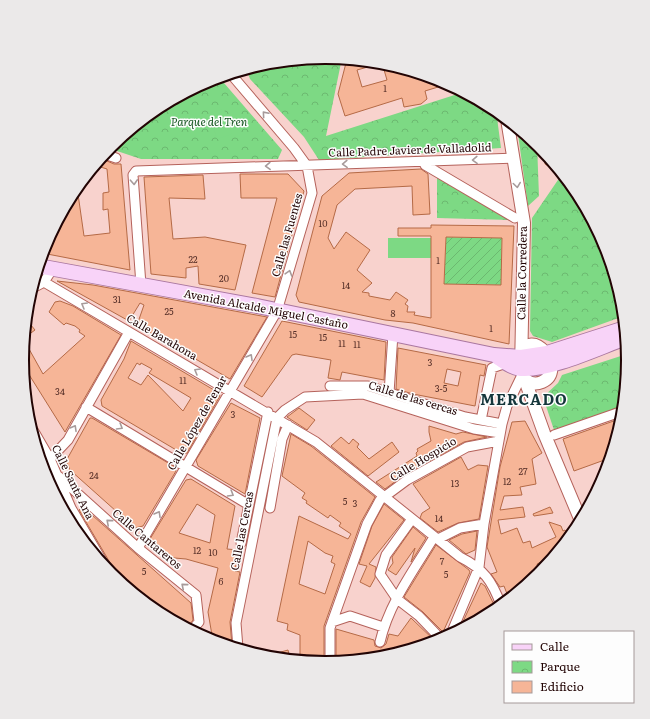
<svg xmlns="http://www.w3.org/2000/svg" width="650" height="719" font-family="Literata,serif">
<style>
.park{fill:url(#park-crowns)}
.garden{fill:url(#garden-furrows)}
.pitch{fill:#7dd984}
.building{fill:#f6b597;stroke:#b56a46;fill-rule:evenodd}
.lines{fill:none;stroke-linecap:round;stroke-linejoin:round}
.street-casing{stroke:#b5625b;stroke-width:11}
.secondary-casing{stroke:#b5625b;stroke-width:14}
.primary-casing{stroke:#aa77a0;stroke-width:16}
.street{stroke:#fff;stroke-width:9}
.secondary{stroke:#fff;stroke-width:12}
.primary{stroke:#f8d3f8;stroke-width:14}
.oneway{stroke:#a79b9b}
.labels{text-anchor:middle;stroke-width:3;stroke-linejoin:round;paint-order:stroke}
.number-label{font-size:9px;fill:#573029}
.park-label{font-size:11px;font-style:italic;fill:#175822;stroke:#fdfdfd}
.street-label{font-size:11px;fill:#220404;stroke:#fdfdfd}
.district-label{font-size:15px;font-weight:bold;letter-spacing:1px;fill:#14363b;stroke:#fdfdfd}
.rim{fill:none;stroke:#220404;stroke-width:2}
</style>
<defs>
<pattern id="park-crowns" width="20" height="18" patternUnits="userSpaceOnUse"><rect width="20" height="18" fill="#7dd984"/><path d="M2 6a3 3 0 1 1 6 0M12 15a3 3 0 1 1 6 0" fill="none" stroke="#6cb970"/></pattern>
<pattern id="garden-furrows" width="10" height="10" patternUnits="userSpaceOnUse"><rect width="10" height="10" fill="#7dd984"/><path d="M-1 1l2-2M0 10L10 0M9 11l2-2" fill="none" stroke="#6cb970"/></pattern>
</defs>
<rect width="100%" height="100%" fill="#f8d2cd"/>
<!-- park -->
<path class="park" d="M325,57L342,58L326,136L464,92L496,110L501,148L319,160L304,137L250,79L246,68L266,62Z
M214,80L224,83L282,150L278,159H141L108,148L157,107L202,83Z
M517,127L537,144L539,196L528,206Z
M437,176L510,220L437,218Z
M564,176C596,214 619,267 624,316L552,342L533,336L530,331L532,218L560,177Z
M627,354L623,407L554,430L543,397L558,383L562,375Z"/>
<!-- garden -->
<path class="garden" d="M446,237L502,238L501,285L444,284Z"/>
<!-- pitch -->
<path class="pitch" d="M224,109L232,134L217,139L209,113Z
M388,238H431V258H388Z"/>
<!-- building -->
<path class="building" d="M347,59L384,62L448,84L425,91L427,99L421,104L404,107L402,98L345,116L338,94ZM382,63L387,80L362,87L357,70Z
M544,151L563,174L562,175L545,164Z
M100,158L114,164H121L130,270L42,253L52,230L58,232V219L72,194H78L84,236L110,233L108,209L103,210V193L109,192L107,169L94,165Z
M421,169L428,174L430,214L413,215L412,186L355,189L337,205L328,238L334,249L346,232L370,250L357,270L372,283L362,292L369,293V296L390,300L396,292L408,300L405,304L408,306L407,312H415L414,315L431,318V236H398V228H431V225L514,226L509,344L413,323L385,320L299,302L296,295L322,196L349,173ZM446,237L502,238L501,285L444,284Z
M240,174H288L304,191L275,297L252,293L277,198H241Z
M203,175L205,199L169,198L173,239L205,237L246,245L235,290L199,284L198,266L186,268V278L151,274L144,177Z
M57,281L93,285L267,317L230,379L137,325L144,305L140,303L129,321Z
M60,301L73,306L121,335L65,432L28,373L22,359L24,340L43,374L85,336L79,332L80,330L75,326L66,323L64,325L49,312L55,302Z
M26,319L35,330L24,338L25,327Z
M282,321L386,342L384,380L342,372L340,380L328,378L331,360L296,354L292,355L262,397L244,386Z
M131,341L219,393L220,396L187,453L183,454L102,406L101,400L124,359ZM137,363L140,365L141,363L152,369L149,373L191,398L183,411L148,375L141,385L128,378Z
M398,348L486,365L484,376L480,375L475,406L413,394L396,389ZM447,369L461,372L458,386L444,383Z
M231,403L260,418L245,494L198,466L196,460Z
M299,408L315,420L307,430L287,417Z
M90,418H92L175,467L176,471L143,526L135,528L70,470L66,461Z
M622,418L610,458L574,471L563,439Z
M525,421L542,453L532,459L536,484L520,487L522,495L504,496L500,510L523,507L525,517L498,520L501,534L517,528L523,543L530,541L532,548L556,537L549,522L561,526L563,531L565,530L569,537L553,556L537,564L540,572L529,582L518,586L519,590L509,599L504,586L500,587L491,574L497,572L487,547L500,467L512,422Z
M429,426L456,434L463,432L487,437L464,442L404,475L385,489L376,482L417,456L416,453L418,451L417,449L431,441L429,432Z
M291,434L311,446L375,497L361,522L324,626V660L312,661V656H300V635L287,630L288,624L277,621L299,516L348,539L351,534L339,526L341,523L330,515L328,518L306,503L307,501L302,498L305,493L282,476ZM308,541L325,553L333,556L331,562L335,564L325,594L299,584Z
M341,437L349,444L353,439L359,444L357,447L369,459L392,442L399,452L368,476L331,446Z
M461,457L468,470L478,465L488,466L479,519L458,523L438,532L420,518L422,513L430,508L413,484Z
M191,479L235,506L227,549L238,550L235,571L240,572L230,622L232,646L213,641L208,612L218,568L186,559L163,557L153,548L150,539L186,480ZM197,504L215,515L210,543L179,533Z
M384,504L404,520L369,564L376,567L375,578L370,587L360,582L367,566L359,564L372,526Z
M83,507L191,603L193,620L187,628L156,611L122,583L79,510Z
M550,507L553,513L534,516L533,514Z
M413,527L426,538L411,562L415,548L396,575L388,570L393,563L392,557Z
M477,531L475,550L466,554L449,540L462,534Z
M436,545L469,570L470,572L443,632L423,612L404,597Z
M481,583L485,586L496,609L459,630Z
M411,618L435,641L384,657L336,661V629L374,640L375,646L381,648L386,644L389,634L398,636Z
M288,650L290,659L267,657V656Z"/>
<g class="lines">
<!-- street casing -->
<g class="street-casing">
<path id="street" d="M104,154L116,158
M425,165L515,218
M44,282L316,442L460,557C484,569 492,581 501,605
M141,285L133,175L136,171L514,158
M31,289L44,282L53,268
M330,386H368L465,417L502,424
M389,393L393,334
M86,407L249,505
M277,418L285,410L305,397L363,394L474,429L500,433
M481,420L492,368L506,363
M29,423L50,459L71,508L108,571
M554,435L623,411
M50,459L68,440L129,332
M56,474L138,548L196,595L199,622L192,630
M270,508L282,439L288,425
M412,519L386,555L380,574L397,599L419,616L441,639
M438,539L460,528L484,524
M241,543L268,412
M138,548L277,311L312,193L307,166L294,148L230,73
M332,622L350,616L383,627
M451,634L479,567L484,524L502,424L507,406L523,373
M380,642C389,603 414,570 434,537
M238,648L236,623L277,418
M330,662V628L367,524L380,500L407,480L467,447L499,441"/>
</g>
<!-- secondary casing -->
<g class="secondary-casing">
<path id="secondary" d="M507,119L524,223L521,369L544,433L581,521
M521,357C529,322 569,370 542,382C535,385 529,383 524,379"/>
</g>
<!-- primary casing -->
<g class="primary-casing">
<path id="primary" d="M38,266L257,306L494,355L521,357L547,353L625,328
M498,358C505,362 514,369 523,369C552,370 598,348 626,338"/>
</g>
<!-- street -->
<use href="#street" class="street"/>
<!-- secondary -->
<use href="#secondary" class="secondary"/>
<!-- primary -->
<use href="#primary" class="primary"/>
</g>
<!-- one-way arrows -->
<defs><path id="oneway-chevron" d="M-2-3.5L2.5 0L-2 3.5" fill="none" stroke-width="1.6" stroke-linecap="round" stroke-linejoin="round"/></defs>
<g class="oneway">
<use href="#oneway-chevron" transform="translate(265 114) rotate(-131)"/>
<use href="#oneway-chevron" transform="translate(475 160) rotate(178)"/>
<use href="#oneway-chevron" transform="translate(345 164) rotate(178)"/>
<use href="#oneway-chevron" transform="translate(268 166) rotate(178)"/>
<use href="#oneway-chevron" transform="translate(134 182) rotate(87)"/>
<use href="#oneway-chevron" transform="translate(517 185) rotate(82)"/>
<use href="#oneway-chevron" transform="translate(289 273) rotate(-73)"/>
<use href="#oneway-chevron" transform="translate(84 305) rotate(-150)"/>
<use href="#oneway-chevron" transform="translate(250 357) rotate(-60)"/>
<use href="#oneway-chevron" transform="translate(197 371) rotate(-150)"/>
<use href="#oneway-chevron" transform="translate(120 427) rotate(31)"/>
<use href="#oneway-chevron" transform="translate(74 428) rotate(-60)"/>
<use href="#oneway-chevron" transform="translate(231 494) rotate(31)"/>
<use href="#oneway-chevron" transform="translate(158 514) rotate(-60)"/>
<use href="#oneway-chevron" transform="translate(109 522) rotate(-139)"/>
<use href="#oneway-chevron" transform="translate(184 586) rotate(-140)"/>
</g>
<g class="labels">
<!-- number labels -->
<g class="number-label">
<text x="385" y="92">1</text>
<text x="323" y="227">10</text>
<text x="193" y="263">22</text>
<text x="438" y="264">1</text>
<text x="224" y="282">20</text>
<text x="346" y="289">14</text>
<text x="117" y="303">31</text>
<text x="169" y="315">25</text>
<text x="393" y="317">8</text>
<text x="491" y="332">1</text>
<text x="293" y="338">15</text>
<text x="323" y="341">15</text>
<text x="342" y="347">11</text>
<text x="357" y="348">11</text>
<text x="430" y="366">3</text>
<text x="183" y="384">11</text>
<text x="441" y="392">3-5</text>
<text x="60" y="395">34</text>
<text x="233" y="418">3</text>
<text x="523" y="475">27</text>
<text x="94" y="479">24</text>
<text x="507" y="485">12</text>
<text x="455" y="487">13</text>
<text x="345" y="505">5</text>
<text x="355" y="507">3</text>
<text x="439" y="522">14</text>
<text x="197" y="554">12</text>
<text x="213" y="556">10</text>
<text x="442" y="565">7</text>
<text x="144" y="575">5</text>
<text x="446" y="578">5</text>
<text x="221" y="585">6</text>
</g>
<!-- park labels -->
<g class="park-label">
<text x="209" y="126">Parque del Tren</text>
</g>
<!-- street labels -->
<g class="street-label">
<text transform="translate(410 150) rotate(-2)" y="4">Calle Padre Javier de Valladolid</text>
<text transform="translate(287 235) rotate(-74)" y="4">Calle las Fuentes</text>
<text transform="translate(522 273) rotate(-89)" y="4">Calle la Corredera</text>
<text transform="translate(266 309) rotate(11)" y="4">Avenida Alcalde Miguel Castaño</text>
<text transform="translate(162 337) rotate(30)" y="4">Calle Barahona</text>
<text transform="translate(413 398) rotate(17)" y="4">Calle de las cercas</text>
<text transform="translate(197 423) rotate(-60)" y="4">Calle López de Fenar</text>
<text transform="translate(423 459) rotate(-31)" y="4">Calle Hospicio</text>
<text transform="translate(73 482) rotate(64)" y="4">Calle Santa Ana</text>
<text transform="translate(242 531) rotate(-79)" y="4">Calle las Cercas</text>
<text transform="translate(147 539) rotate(40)" y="4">Calle Cantareros</text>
</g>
<!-- district labels -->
<g class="district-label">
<text x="524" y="405">MERCADO</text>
</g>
</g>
<!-- crop -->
<path d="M0 0H650V719H0ZM29 360a296 296 0 1 1 592 0a296 296 0 1 1-592 0Z" fill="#ebe9e9" fill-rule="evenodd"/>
<path class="rim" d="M29 360a296 296 0 1 1 592 0a296 296 0 1 1-592 0Z"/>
<!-- legend -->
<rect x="504" y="631" width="130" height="72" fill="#fdfdfd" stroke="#a59999"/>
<rect x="512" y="644" width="20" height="6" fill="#f8d3f8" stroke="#a59999"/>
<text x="540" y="651" font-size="12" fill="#220404">Calle</text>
<rect x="512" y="661" width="20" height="12" fill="url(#park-crowns)" stroke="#a59999"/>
<text x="540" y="671" font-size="12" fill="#220404">Parque</text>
<rect x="512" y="681" width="20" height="12" fill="#f6b597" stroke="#a59999"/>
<text x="540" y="691" font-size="12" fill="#220404">Edificio</text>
</svg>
